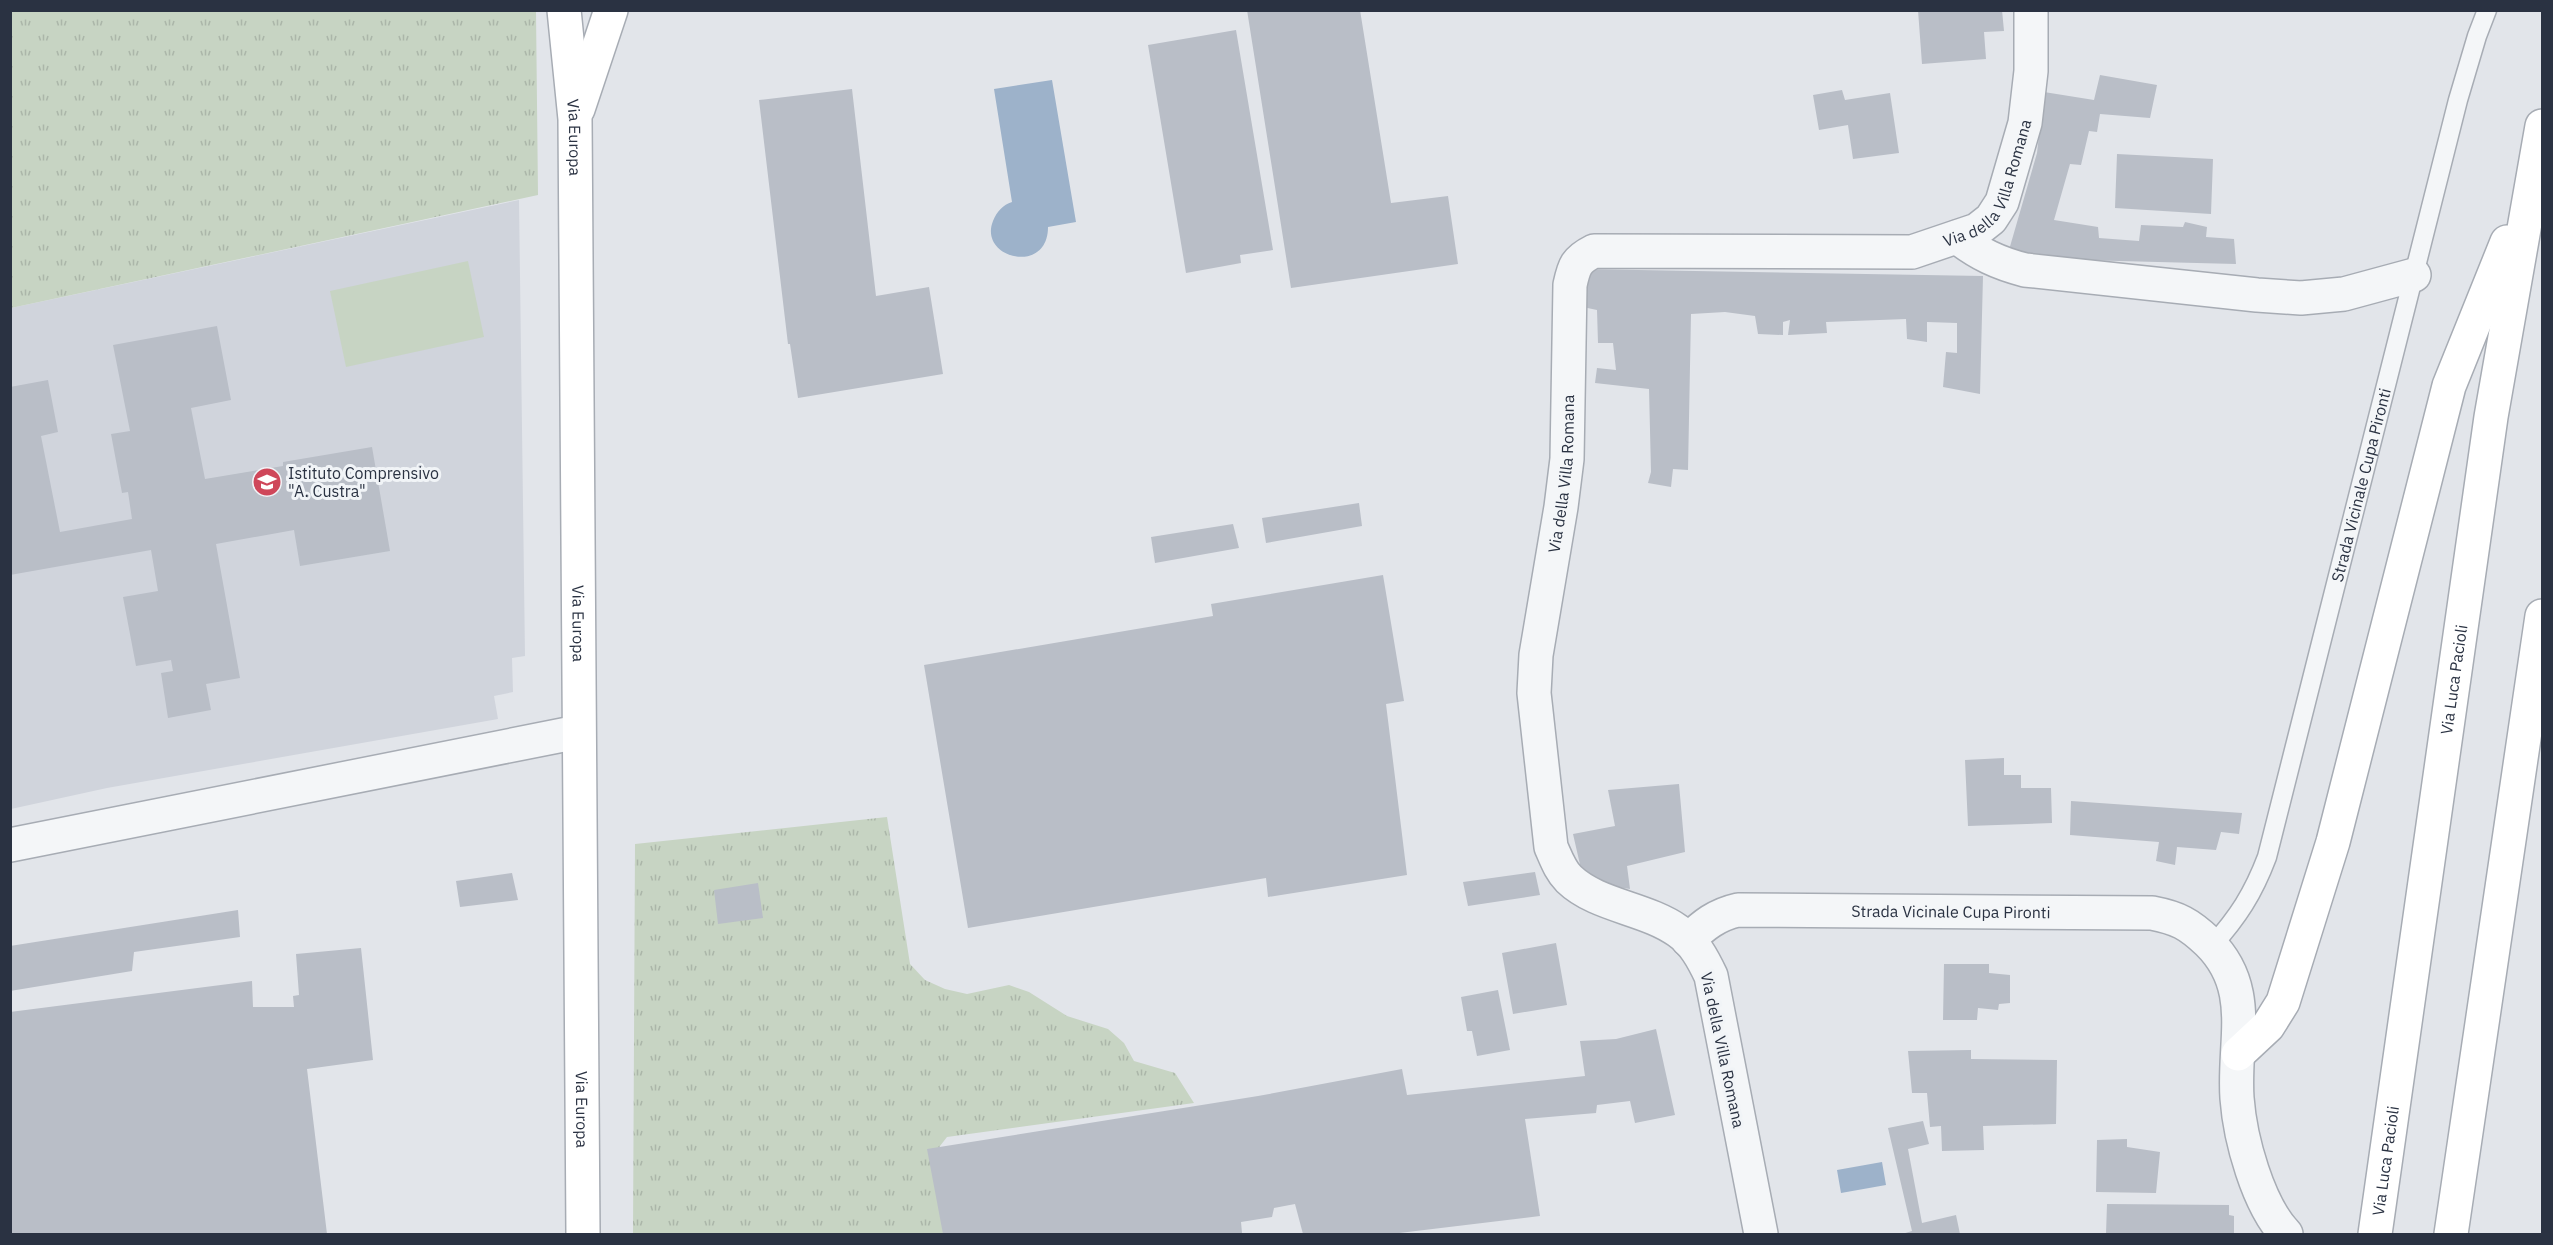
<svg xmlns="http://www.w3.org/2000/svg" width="2553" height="1245" font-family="'IBM Plex Sans',sans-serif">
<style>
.built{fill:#d0d4dc}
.grass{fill:url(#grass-tufts)}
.garden{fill:#c7d4c3}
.water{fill:#9db2ca}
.building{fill:#b9bec7}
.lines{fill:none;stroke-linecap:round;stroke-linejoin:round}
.lane-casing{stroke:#a7acb4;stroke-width:21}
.street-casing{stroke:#a7acb4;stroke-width:36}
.secondary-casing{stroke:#a7acb4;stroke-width:36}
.lane{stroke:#f4f6f8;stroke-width:18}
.street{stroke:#f4f6f8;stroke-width:33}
.secondary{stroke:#fff;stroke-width:33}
.labels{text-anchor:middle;stroke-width:6;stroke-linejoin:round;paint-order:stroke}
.street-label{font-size:16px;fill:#2a3242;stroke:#f1f4f7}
.poi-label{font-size:16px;fill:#2a3242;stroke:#f1f4f7;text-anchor:start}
</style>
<defs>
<pattern id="grass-tufts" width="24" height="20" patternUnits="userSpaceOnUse" patternTransform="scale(1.5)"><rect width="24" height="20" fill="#c7d4c3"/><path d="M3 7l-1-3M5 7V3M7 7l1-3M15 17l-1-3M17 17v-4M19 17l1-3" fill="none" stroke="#abb6a9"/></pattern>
</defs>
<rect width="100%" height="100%" fill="#e2e5ea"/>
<!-- built -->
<path class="built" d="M519,200L525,656L512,658L513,692L494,696L498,719L107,788L11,809V308Z"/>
<!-- grass -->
<path class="grass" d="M10,11H536L538,195L11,308Z
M887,817L910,964L925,980L945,989L967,994L1009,985L1029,992L1067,1016L1108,1029L1124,1043L1134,1061L1175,1073L1194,1103L947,1137L933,1155L945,1234H633L635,844Z"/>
<!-- garden -->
<path class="garden" d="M468,261L484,337L346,367L330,291Z"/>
<!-- water -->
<path class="water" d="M1052,80L1076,222L1048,227C1048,276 978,258 993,221C997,211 1003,205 1012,202L994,89Z
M1882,1162L1886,1185L1841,1193L1837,1170Z"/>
<!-- building -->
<path class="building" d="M1247,10H1360L1391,203L1448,196L1458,264L1291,288Z
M1918,10H2002L2004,31L1984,32L1986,59L1922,64Z
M1236,30L1273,250L1240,255L1241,263L1186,273L1148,45Z
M2100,75L2157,85L2150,118L2100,114L2097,132L2089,131L2081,165L2070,164L2054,220L2098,227L2099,238L2139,241L2141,225L2183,227L2185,222L2207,227L2206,237L2234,239L2236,264L2080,260L2044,257L2009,250L2037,153L2044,92L2094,100Z
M852,89L876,296L929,287L943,374L798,398L790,344H788L759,100Z
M1842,90L1845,100L1890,93L1899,153L1853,159L1848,125L1819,130L1813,95Z
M2117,154L2213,159L2211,214L2115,208Z
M1582,269L1983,276L1980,394L1943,387L1946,352L1957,353V323L1927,322V342L1907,339L1906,319L1826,322L1827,333L1788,335L1790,320L1783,322V335L1758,334L1755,316L1725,312L1691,314L1688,470L1673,469L1671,487L1648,483L1651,472L1649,389L1595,383L1597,368L1616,370L1613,343H1598L1597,310L1578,306Z
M217,326L231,400L191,408L205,479L283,466V462L372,447L390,551L300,566L294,530L216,544L240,678L206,684L211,710L168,718L161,673L173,671L171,660L136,666L123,597L158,591L151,550L10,575V387L48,380L58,432L41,436L60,532L132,519L128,492L122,493L111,434L130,431L113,345Z
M1359,503L1362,526L1266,543L1262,518Z
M1233,524L1239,548L1155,563L1151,537Z
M1383,575L1404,701L1386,704L1407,875L1268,897L1266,878L968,928L924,665L1213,616L1211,604Z
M2004,758V775H2021V788H2051L2052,823L1968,826L1965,760Z
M1679,784L1685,852L1627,866L1630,889L1604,885L1581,869L1573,834L1615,826L1608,790Z
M2071,801L2242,813L2239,834L2221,832L2216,850L2177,847L2175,865L2156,861L2159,842L2070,835Z
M1535,872L1540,895L1468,906L1463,882Z
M512,873L518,900L460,907L456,881Z
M758,883L763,918L718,924L714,890Z
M238,910L240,937L134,952L132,971L10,991V946Z
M1556,943L1567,1005L1513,1014L1502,953Z
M361,948L373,1060L307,1069L327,1234H10V1012L252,981L253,1007H294L293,996L299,995L296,954Z
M1944,964H1989V973L2010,975V1003L1999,1004L1998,1010L1978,1008L1977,1020H1943Z
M1498,990L1510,1050L1477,1056L1472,1031H1467L1461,997Z
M1656,1029L1675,1115L1635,1123L1630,1101L1597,1105L1596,1113L1525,1119L1540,1216L1391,1234H1303L1295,1204L1274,1208L1272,1217L1241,1222L1242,1233L1229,1234H943L927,1149L1258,1096L1402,1069L1407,1095L1585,1076L1580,1041L1616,1039Z
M1971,1050V1059L2057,1060L2056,1124L1983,1126L1984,1150L1942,1151L1941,1126L1930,1127L1927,1093H1912L1908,1051Z
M1923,1121L1929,1144L1908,1149L1922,1223L1956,1215L1960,1234H1902L1912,1231L1888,1128Z
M2127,1139V1147L2160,1152L2156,1193L2096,1192L2097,1140Z
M2107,1204L2229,1205V1215L2234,1216V1234H2106Z"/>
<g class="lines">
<!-- lane casing -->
<g class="lane-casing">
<g id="lane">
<path id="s1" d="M2212,946C2238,917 2253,894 2267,857L2458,100L2477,36L2487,10"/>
</g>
</g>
<!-- street casing -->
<g class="street-casing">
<g id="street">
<path d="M1957,237C1979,254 1998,263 2025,270L2257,295L2301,298L2344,294L2414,275"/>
<path d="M10,845L578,732"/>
<path id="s2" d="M1688,940C1704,925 1716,915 1738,910L2152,913C2178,918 2189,924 2208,942C2255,988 2233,1040 2237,1098C2240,1139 2258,1205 2286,1234"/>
<path id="s3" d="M1761,1234L1711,976C1703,959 1694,942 1678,931C1646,908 1597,906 1569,879C1560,870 1556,858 1551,847L1534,693L1536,655L1561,507L1567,459L1570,285C1574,266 1576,260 1594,251L1912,252L1977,230L1991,219L2002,202L2025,123L2031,71V10"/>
</g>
</g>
<!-- secondary casing -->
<g class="secondary-casing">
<g id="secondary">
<path id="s4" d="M564,10L575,119L583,1234"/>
<path d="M578,109L611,10"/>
<path d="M2238,1054L2268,1026L2283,1002L2333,842L2449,386L2507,242"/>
<path id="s5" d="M2375,1234L2491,417L2542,126"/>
<path d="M2451,1234L2542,616"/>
</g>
</g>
<!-- lane -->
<use href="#lane" class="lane"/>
<!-- street -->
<use href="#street" class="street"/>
<!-- secondary -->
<use href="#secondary" class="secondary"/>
</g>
<!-- icons -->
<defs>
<g id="school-disc" transform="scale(1.5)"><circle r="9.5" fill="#cf475a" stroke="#f1f4f7"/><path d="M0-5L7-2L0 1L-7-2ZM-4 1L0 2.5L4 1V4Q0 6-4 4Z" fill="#fff"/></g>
</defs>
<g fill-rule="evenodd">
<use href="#school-disc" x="267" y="482"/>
</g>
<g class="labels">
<!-- street labels -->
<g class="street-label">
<text dy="6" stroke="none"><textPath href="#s4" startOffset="128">Via Europa</textPath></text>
<text dy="6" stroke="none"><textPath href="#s3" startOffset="1518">Via della Villa Romana</textPath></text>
<text dy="6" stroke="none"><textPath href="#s3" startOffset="854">Via della Villa Romana</textPath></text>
<text dy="6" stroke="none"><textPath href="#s1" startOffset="489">Strada Vicinale Cupa Pironti</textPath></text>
<text dy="6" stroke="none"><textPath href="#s4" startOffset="614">Via Europa</textPath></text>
<text dy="6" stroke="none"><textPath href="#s5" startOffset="560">Via Luca Pacioli</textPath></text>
<text dy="6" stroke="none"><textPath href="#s2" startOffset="272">Strada Vicinale Cupa Pironti</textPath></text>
<text transform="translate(1723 1050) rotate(78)" y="6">Via della Villa Romana</text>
<text dy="6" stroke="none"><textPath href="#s4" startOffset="1100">Via Europa</textPath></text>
<text dy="6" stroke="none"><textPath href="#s5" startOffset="74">Via Luca Pacioli</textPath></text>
</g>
<!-- poi labels -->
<g class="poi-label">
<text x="288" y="479">Istituto Comprensivo<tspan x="288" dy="18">"A. Custra"</tspan></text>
</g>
</g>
<!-- border -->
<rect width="2553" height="1245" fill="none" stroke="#2a3242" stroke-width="24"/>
</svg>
